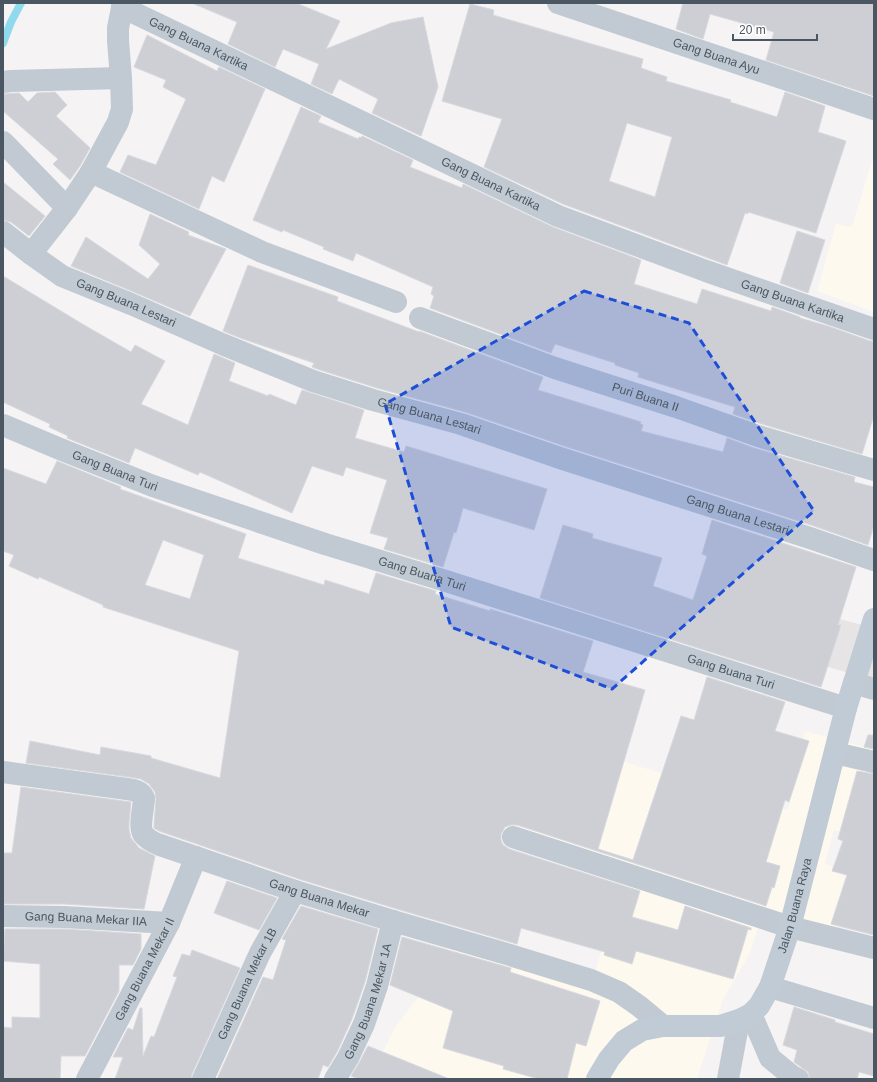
<svg xmlns="http://www.w3.org/2000/svg" width="877" height="1082" font-family="Arial,sans-serif">
<style>
.commercial{fill:#fdf9ef}
.education{fill:#e6e4e5}
.lines{fill:none;stroke-linecap:round;stroke-linejoin:round}
.stream{stroke:#90daee;stroke-width:8}
.building{fill:#cdcfd5;stroke:#d7d9de;fill-rule:evenodd}
.street{stroke:#c1cad2;stroke-width:22}
.secondary{stroke:#c1cbd6;stroke-width:22}
.marked{fill:#1d4ed8;fill-opacity:0.2;stroke:#1d4ed8;stroke-width:3;stroke-dasharray:8 5;stroke-linejoin:round}
.labels{text-anchor:middle;stroke-width:4;stroke-linejoin:round;paint-order:stroke}
.street-label{font-size:12px;fill:#4a5661;stroke:#fff}
</style>
<rect width="100%" height="100%" fill="#f5f3f3"/>
<!-- commercial -->
<path class="commercial" d="M874,154V312L817,291L836,224L852,227Z
M470,717L788,810L805,731L871,749L850,835L834,830L825,864L851,872L835,935L762,916L749,955L723,999L697,1079H368L396,1026L431,980L455,928L593,980L625,867L442,810Z"/>
<!-- education -->
<path class="education" d="M828,616L874,628V680L814,663Z"/>
<g class="lines">
<!-- stream -->
<path class="stream" d="M3,43L11,22L21,3"/>
</g>
<!-- building -->
<path class="building" d="M192,3H296L340,21L326,49L391,23L423,17L438,87L421,136L372,113L378,99L339,79L332,94L311,84L319,64L283,49L275,67L228,44L237,22Z
M683,3H874V96L766,60L774,32L710,14L703,39L676,29Z
M470,4L494,10L493,15L643,59L641,68L667,77L666,81L731,100L730,102L777,117L785,92L825,106L818,132L846,141L816,233L748,212V214L745,213L727,265L563,204L484,167L502,119L442,101ZM627,123L672,137L655,197L609,181Z
M147,35L217,71L219,67L265,89L224,182L212,176L199,209L120,172L128,155L156,165L186,99L163,87L166,80L134,67Z
M55,92L67,105L56,116L90,148L80,166L70,180L53,164L58,159L3,111V94L19,93L28,102L37,93Z
M301,107L321,116L318,122L358,139L359,137L361,138L362,136L413,160L410,167L462,188L463,184L553,227L641,260L634,284L697,304L702,289L771,311L772,307L800,317V318L828,326L870,341H874V415L862,454L762,424L733,414L735,407L638,377L639,373L615,365V363L555,344L551,353L430,308L434,296L431,294L433,287L356,253L353,261L323,249L324,247L283,230L282,232L253,220Z
M3,182L45,216L29,236L11,222L3,220Z
M150,214L189,232L188,235L226,249L190,316L136,293L71,266L86,237L148,279L160,264L139,245Z
M797,231L825,240L808,293L780,283Z
M248,265L338,297L337,301L419,332V331L543,377L538,390L641,422L640,424L643,425L641,431L723,452L727,438L754,448L855,477L854,482L874,487V525L868,545L814,526L567,447L465,412L377,388L317,369L312,367L314,363L243,339L223,331Z
M3,276L84,325L131,352L135,345L165,361L141,404L188,425L214,354L235,363L229,381L268,396L269,394L296,405L302,390L364,410L355,438L404,452L406,446L547,489L534,530L463,508L456,533L454,532L443,567L384,549L388,538L370,533L387,480L346,467L343,476L312,466L292,513L200,472L198,475L135,448L129,463L67,438L68,436L49,427L50,424L3,402Z
M57,461L121,487L120,489L246,534L238,558L324,585L325,580L369,594L376,573L436,591L435,594L490,611V609L593,641L583,672L645,690L598,849L633,860L681,716L694,720L707,677L785,702L775,731L809,741L789,802L785,800L766,862L780,866L774,888L772,887L766,906L517,825H511L505,827L501,834V840L503,845L509,849L640,891L632,917L678,930L685,906L751,928V930L748,929L733,979L636,951L632,964L604,955L605,952L521,928L517,944L397,909L299,879L159,831L154,828V826L156,799L155,792L149,784L141,779L129,777L26,763L30,741L100,755L101,747L151,756V758L220,778L239,651L103,607V605L39,577L38,579L9,566L14,555L3,551V468L46,484ZM163,540L204,555L190,599L145,585Z
M712,520L856,567L838,625H841L821,687L540,598L563,525L593,534L592,538L662,558L653,586L693,600L707,556L702,554Z
M868,735H874V749L864,747Z
M857,771L874,774V935L831,924L847,875L832,871L843,841L838,839Z
M21,787L131,802L129,823V830L131,838L139,848L155,856L144,909L64,904H3V853H12Z
M227,881L277,898L259,930L214,913Z
M301,906L378,929L365,982L352,1019L337,1052L328,1067L323,1065L318,1079H217L263,977L273,980L286,940L282,939Z
M5,929H64L141,934V949L133,965H119V991L85,1056H61L60,1079H3V1027L12,1028V1017L40,1018V964L3,961Z
M402,937L511,968L510,972L600,1001L586,1046L576,1043L567,1079H539L503,1069L504,1066L443,1048L453,1011L390,985Z
M192,950L240,968L192,1074L191,1079H115L123,1057H113L128,1028L133,1030L140,1008H142L143,1056L151,1036L154,1037L177,977L173,976L182,954L190,956Z
M794,1007L835,1020V1022L874,1034V1076L859,1072L857,1079H810L808,1072L794,1062L797,1050L783,1045Z
M368,1046L447,1078V1079H359L351,1076L359,1063Z"/>
<g class="lines">
<!-- street -->
<g class="street">
<path id="s1" d="M558,3L874,109"/>
<path id="s2" d="M122,7L558,216L706,271L874,329"/>
<path d="M3,82L11,81L121,78"/>
<path d="M3,142L67,208"/>
<path d="M91,172L262,252L396,302"/>
<path id="s3" d="M3,232L31,254L62,276L131,304L222,344L313,381L373,400L461,424L563,459L810,538L874,560"/>
<path d="M31,254L67,208L91,172L118,122L122,109L121,78L118,41V28L123,3"/>
<path id="s4" d="M420,318L555,368L676,407L758,436L874,470"/>
<path id="s5" d="M3,425L60,449L153,486L325,544L449,582L846,708"/>
<path d="M854,683L874,689"/>
<path d="M835,753L874,762"/>
<path id="s6" d="M3,772L127,789C134,790 141,791 144,798C144,807 138,828 144,835C148,840 155,843 160,845L295,891L393,921L510,955L591,980L619,992L639,1006L663,1026"/>
<path d="M513,837L790,927L874,948"/>
<path id="s7" d="M3,916L64,917L169,923"/>
<path d="M770,987L874,1018"/>
<path d="M751,1014L770,1058L792,1076L798,1079"/>
<path id="s8" d="M87,1079L169,923L196,857"/>
<path id="s9" d="M203,1079L260,953L295,891"/>
<path id="s10" d="M335,1079L348,1058L364,1024L377,986L393,921"/>
<path d="M728,1079L739,1020"/>
</g>
<!-- secondary -->
<path class="secondary" id="s11" d="M597,1079L609,1059L624,1041L642,1030L663,1026H720L739,1020L751,1014L759,1006L770,987L790,927L846,708L874,619"/>
</g>
<!-- marked area -->
<path class="marked" d="M584,291L689,323L814,511L612,689L451,627L385,404Z"/>
<g class="labels">
<!-- street labels -->
<g class="street-label">
<text dy="4" stroke="none"><textPath href="#s2" startOffset="85">Gang Buana Kartika</textPath></text>
<text dy="4" stroke="none"><textPath href="#s1" startOffset="167">Gang Buana Ayu</textPath></text>
<text dy="4" stroke="none"><textPath href="#s2" startOffset="409">Gang Buana Kartika</textPath></text>
<text dy="4" stroke="none"><textPath href="#s2" startOffset="733">Gang Buana Kartika</textPath></text>
<text dy="4" stroke="none"><textPath href="#s3" startOffset="143">Gang Buana Lestari</textPath></text>
<text dy="4" stroke="none"><textPath href="#s4" startOffset="239">Puri Buana II</textPath></text>
<text dy="4" stroke="none"><textPath href="#s3" startOffset="467">Gang Buana Lestari</textPath></text>
<text dy="4" stroke="none"><textPath href="#s5" startOffset="121">Gang Buana Turi</textPath></text>
<text dy="4" stroke="none"><textPath href="#s3" startOffset="791">Gang Buana Lestari</textPath></text>
<text dy="4" stroke="none"><textPath href="#s5" startOffset="445">Gang Buana Turi</textPath></text>
<text dy="4" stroke="none"><textPath href="#s5" startOffset="769">Gang Buana Turi</textPath></text>
<text dy="4" stroke="none"><textPath href="#s6" startOffset="370">Gang Buana Mekar</textPath></text>
<text dy="4" stroke="none"><textPath href="#s11" startOffset="298">Jalan Buana Raya</textPath></text>
<text dy="4" stroke="none"><textPath href="#s7" startOffset="83">Gang Buana Mekar IIA</textPath></text>
<text dy="4" stroke="none"><textPath href="#s8" startOffset="124">Gang Buana Mekar II</textPath></text>
<text dy="4" stroke="none"><textPath href="#s9" startOffset="105">Gang Buana Mekar 1B</textPath></text>
<text dy="4" stroke="none"><textPath href="#s10" startOffset="85">Gang Buana Mekar 1A</textPath></text>
</g>
</g>
<!-- border -->
<rect width="877" height="1082" fill="none" stroke="#4a5661" stroke-width="8"/>
<!-- scale -->
<path d="M733 34v6h84v-6" fill="none" stroke="#4a5661" stroke-width="2"/>
<text x="739" y="34" font-size="12" fill="#4a5661" stroke="#ffffff" stroke-width="3" paint-order="stroke">20 m</text>
</svg>
